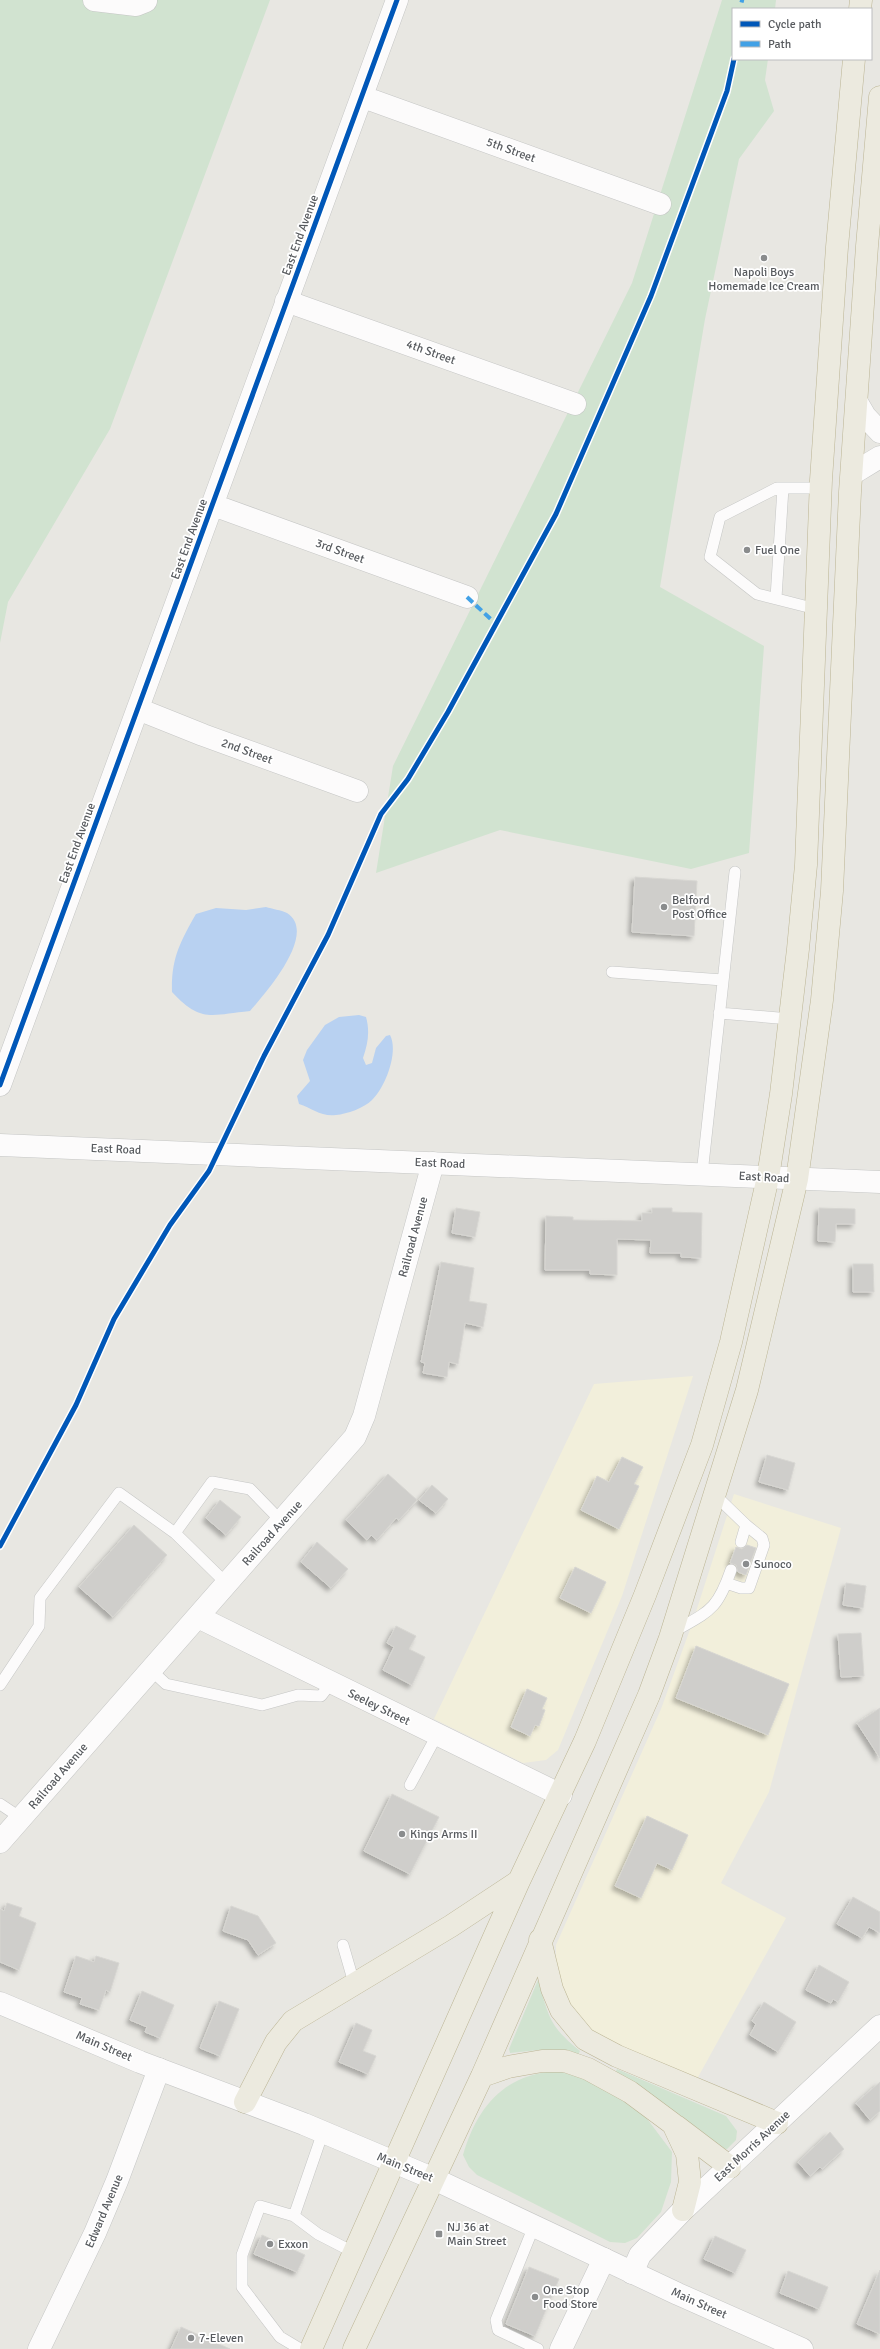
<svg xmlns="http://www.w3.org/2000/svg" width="880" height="2349" font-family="Signika,sans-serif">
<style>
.commercial{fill:#f2efdb}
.green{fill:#d1e3d0}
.water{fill:#b8d1f1}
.building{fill:#cfcecb;stroke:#d7d6d2;filter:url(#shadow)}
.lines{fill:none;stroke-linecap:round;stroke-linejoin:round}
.lane-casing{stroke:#c5c6c5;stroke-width:12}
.street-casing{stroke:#c5c6c5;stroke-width:23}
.secondary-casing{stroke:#c5c6c5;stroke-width:23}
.highway-casing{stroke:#bbb493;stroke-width:23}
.lane{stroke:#fcfbfb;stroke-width:11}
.street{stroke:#fcfbfb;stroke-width:22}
.secondary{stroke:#fcfbfb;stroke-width:22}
.highway{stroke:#eceadf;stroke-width:22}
.quiet{stroke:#42a1e6;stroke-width:4;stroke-dasharray:8 4;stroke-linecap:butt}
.cycleway-casing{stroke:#fff;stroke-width:8}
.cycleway{stroke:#0057b8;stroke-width:5}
.poi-dot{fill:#8a8c8d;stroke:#fff;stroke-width:1.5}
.labels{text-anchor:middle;stroke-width:3.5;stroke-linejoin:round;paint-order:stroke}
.street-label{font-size:12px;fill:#585b5f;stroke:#fff}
.poi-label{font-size:12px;fill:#585b5f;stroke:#fff;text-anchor:start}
</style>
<defs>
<filter id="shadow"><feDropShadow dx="-3.5" dy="3.5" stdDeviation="2" flood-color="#0004"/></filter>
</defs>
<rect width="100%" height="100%" fill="#e8e7e2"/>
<!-- commercial -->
<path class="commercial" d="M693,1376L622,1596L558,1750L546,1760L523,1763L434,1719L594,1384Z
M734,1494L841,1528L769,1792L721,1883L786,1918L697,2079L618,2048L588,2030L567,2007L556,1975V1945L661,1709L692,1624Z"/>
<!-- green -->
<path class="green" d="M0,0H270L110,429L8,602L0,643Z
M722,0H776L775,9H733V59H768L765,80L774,111L739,159L705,319L660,587L764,646L749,853L691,869L500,830L376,873L393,766L632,283Z
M538,1980C549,2017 549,2026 580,2051L578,2055L561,2051L538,2050L510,2053L509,2049Z
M617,2069L726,2116L737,2131L736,2140L727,2149L717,2148L615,2074Z
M557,2071L594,2080L645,2116L672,2152L671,2182L661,2212L637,2238L625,2243L610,2242L477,2175L469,2167L463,2155C477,2107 504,2074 557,2071Z"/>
<!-- water -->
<path class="water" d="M266,907C272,909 281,910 287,913C319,933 264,995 250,1011C210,1015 201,1023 172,992C171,959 180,942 196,914L216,908L246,910Z
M359,1015L366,1017C370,1031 368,1044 363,1058L366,1065L372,1063L376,1048L386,1036L390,1035C399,1052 385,1088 372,1100C364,1108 347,1114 336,1115C321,1117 312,1108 299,1104L297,1096L310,1081L303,1060L307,1050L325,1025L339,1017Z"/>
<!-- building -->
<path class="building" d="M635,877L697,881L694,936L632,932Z
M456,1208L480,1212L475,1237L452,1233Z
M652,1208H672V1212L702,1213L701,1258L681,1257V1253H650L651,1240L617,1239V1275L590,1274V1270H545L546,1216L573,1217V1220L642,1221V1213H652Z
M819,1208L855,1209V1224H836L835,1242L818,1241Z
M441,1262L474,1268L469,1301L487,1304L483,1327L465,1323L458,1364L449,1362L447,1377L423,1373L425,1363L421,1362Z
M853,1264H873L874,1292H853Z
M767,1455L795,1463L788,1490L759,1482Z
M622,1457L643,1467L634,1484L639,1486L619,1529L581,1510L597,1476L609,1482Z
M388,1474L417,1500L399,1520L396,1518L377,1540L371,1535L367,1540L346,1520Z
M432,1485L448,1499L436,1513L419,1500Z
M220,1500L241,1517L226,1535L206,1518Z
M134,1525L167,1555L113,1617L79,1587Z
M317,1542L348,1569L331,1588L301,1562Z
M747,1545L756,1548L746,1575L738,1572L736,1565L730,1563L736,1547L742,1549Z
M575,1567L606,1582L591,1613L560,1598Z
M846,1583L866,1586L863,1608L843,1605Z
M396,1626L416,1636L409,1649L425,1657L412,1685L383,1670L394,1647L387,1643Z
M861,1633L864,1676L841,1677L838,1634Z
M696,1646L789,1684L768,1735L676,1698Z
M527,1689L547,1698L542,1709L545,1710L539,1726L535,1725L530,1736L511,1727Z
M880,1708V1758L857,1723Z
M392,1794L439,1817L410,1874L364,1851Z
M647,1816L688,1835L672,1870L657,1863L641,1898L615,1886Z
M853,1897L880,1912V1933L869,1927L862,1938L837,1924Z
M7,1903L22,1908L19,1916L36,1923L19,1970L0,1962V1909L4,1911Z
M231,1906L258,1916L276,1943L258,1955L248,1940L223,1931Z
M76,1956L94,1962L96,1956L119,1963L110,1992L106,1990L99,2010L80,2004L82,1998L64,1992Z
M819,1965L849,1982L838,2002L833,1999L831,2003L806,1990Z
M142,1991L174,2005L160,2038L145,2032L147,2027L130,2020Z
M219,2001L239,2009L220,2056L200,2048Z
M764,2002L796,2022L778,2052L750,2035L756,2024L752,2021Z
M356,2023L372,2030L363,2051L376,2056L368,2074L339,2062Z
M880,2082V2111L870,2120L856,2103Z
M830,2132L844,2149L822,2169L820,2167L810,2176L798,2162Z
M262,2235L305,2255L297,2272L254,2254Z
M715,2236L746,2250L735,2273L704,2259Z
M529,2267L559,2279L535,2336L506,2324Z
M880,2270V2334L857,2324Z
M788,2271L828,2287L819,2309L780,2293Z
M181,2327L230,2349H171Z"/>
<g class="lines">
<!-- lane casing -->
<g class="lane-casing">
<path id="lane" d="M776,598L783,488
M816,609L757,594L710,557L720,517L777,488H821
M612,972L723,980
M719,1013L790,1019
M702,1174L735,872
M715,1495L746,1525L741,1542
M726,1583L741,1588H749L764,1545L762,1538L746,1525
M227,1584L175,1533L212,1482L250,1489L282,1522
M673,1632C709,1611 717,1611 731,1570
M151,1670L166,1684L262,1705L298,1695L321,1696L331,1683
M0,1685L39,1626L40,1598L119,1493L175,1533
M410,1785L437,1735
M0,1804L21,1818
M343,1945L354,1983
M294,2216L323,2132
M534,2226L496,2320L498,2330L538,2349
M300,2349L280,2337L242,2287V2255L260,2206L294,2216L318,2234L355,2253"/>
</g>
<!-- street casing -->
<g class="street-casing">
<path id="street" d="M94,0L136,5L146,1
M363,97L660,204
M286,301L575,404
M858,404L865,416L880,432
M852,474L880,457
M213,505L467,597
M138,709L203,735L357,791
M0,1085L397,0
M198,1617L561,1795
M0,1842L355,1437L364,1416L433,1163
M632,2273L640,2255L683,2210L880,2026
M39,2349L95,2233L117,2181L159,2069
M561,2349L604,2259"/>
</g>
<!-- secondary casing -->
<g class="secondary-casing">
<path id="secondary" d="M0,1145L880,1182
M0,2003L140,2062L304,2124L432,2178L678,2294L802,2349"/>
</g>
<!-- highway casing -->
<g class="highway-casing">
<path id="highway" d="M860,9L861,0
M540,1940L552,1989L561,2010L585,2039L617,2056L777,2123
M482,2076L508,2067L542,2061H565L588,2069L630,2092L673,2124L687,2154L690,2182L683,2210
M245,2102L276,2042L293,2021L451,1926L519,1881
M676,2126L730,2167
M311,2349L519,1881L585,1741L645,1595L702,1445L731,1342L768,1177L781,1094L798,949L806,865L821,480L837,247L854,59
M354,2349L482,2076L649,1695L670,1638L747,1390L797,1179L822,1000L832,891L850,492L867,246L880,97"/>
</g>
<!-- lane -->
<use href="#lane" class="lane"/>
<!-- street -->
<use href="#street" class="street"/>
<!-- secondary -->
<use href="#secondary" class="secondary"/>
<!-- highway -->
<use href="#highway" class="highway"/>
<!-- quiet -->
<path class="quiet" d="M740,0L744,1
M467,597L496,624"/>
<!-- cycleway casing -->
<g class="cycleway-casing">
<path id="cycleway" d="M0,1085L397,0
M0,1546L76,1405L114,1319L170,1225L209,1171L264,1056L328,935L381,814L408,779L448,712L556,514L651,296L727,91L734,59"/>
</g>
<!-- cycleway -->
<use href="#cycleway" class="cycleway"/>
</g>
<!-- markers -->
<g class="poi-dot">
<circle cx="764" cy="258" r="4"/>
<circle cx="747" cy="550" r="4"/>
<circle cx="664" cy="907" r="4"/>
<circle cx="746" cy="1564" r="4"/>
<circle cx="402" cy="1834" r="4"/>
<rect x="435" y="2230" width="8" height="8" rx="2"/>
<circle cx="270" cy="2244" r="4"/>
<circle cx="535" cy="2297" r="4"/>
<circle cx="191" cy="2338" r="4"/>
</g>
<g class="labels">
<!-- street labels -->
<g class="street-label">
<text transform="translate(511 150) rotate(20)" y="4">5th Street</text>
<text transform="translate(300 235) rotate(-70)" y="4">East End Avenue</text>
<text transform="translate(431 352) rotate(20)" y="4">4th Street</text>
<text transform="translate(189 539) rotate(-70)" y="4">East End Avenue</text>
<text transform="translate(340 551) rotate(20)" y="4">3rd Street</text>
<text transform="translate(247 751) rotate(20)" y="4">2nd Street</text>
<text transform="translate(77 843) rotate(-70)" y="4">East End Avenue</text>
<text transform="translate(116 1149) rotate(2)" y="4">East Road</text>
<text transform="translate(440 1163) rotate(2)" y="4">East Road</text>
<text transform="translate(764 1177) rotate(3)" y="4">East Road</text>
<text transform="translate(413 1237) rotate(-75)" y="4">Railroad Avenue</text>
<text transform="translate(272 1533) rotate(-48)" y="4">Railroad Avenue</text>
<text transform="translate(379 1707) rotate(26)" y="4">Seeley Street</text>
<text transform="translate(58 1776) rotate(-49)" y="4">Railroad Avenue</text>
<text transform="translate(104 2046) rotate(23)" y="4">Main Street</text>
<text transform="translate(752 2146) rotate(-43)" y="4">East Morris Avenue</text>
<text transform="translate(405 2167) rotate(22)" y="4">Main Street</text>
<text transform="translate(104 2211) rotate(-67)" y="4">Edward Avenue</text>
<text transform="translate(699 2303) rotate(24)" y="4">Main Street</text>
</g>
<!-- poi labels -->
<g class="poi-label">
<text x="764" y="276" text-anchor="middle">Napoli Boys<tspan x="764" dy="14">Homemade Ice Cream</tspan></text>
<text x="755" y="554">Fuel One</text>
<text x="672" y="904">Belford<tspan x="672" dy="14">Post Office</tspan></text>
<text x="754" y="1568">Sunoco</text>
<text x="410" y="1838">Kings Arms II</text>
<text x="447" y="2231">NJ 36 at<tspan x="447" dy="14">Main Street</tspan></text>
<text x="278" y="2248">Exxon</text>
<text x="543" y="2294">One Stop<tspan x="543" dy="14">Food Store</tspan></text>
<text x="199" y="2342">7-Eleven</text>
</g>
</g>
<!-- legend -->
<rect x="732" y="8" width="140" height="52" fill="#ffffff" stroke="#bcbdbf"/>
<rect x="740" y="21" width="20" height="6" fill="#0057b8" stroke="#bcbdbf"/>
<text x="768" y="28" font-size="12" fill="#585b5f">Cycle path</text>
<rect x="740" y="41" width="20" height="6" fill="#42a1e6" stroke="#bcbdbf"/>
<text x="768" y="48" font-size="12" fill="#585b5f">Path</text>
</svg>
